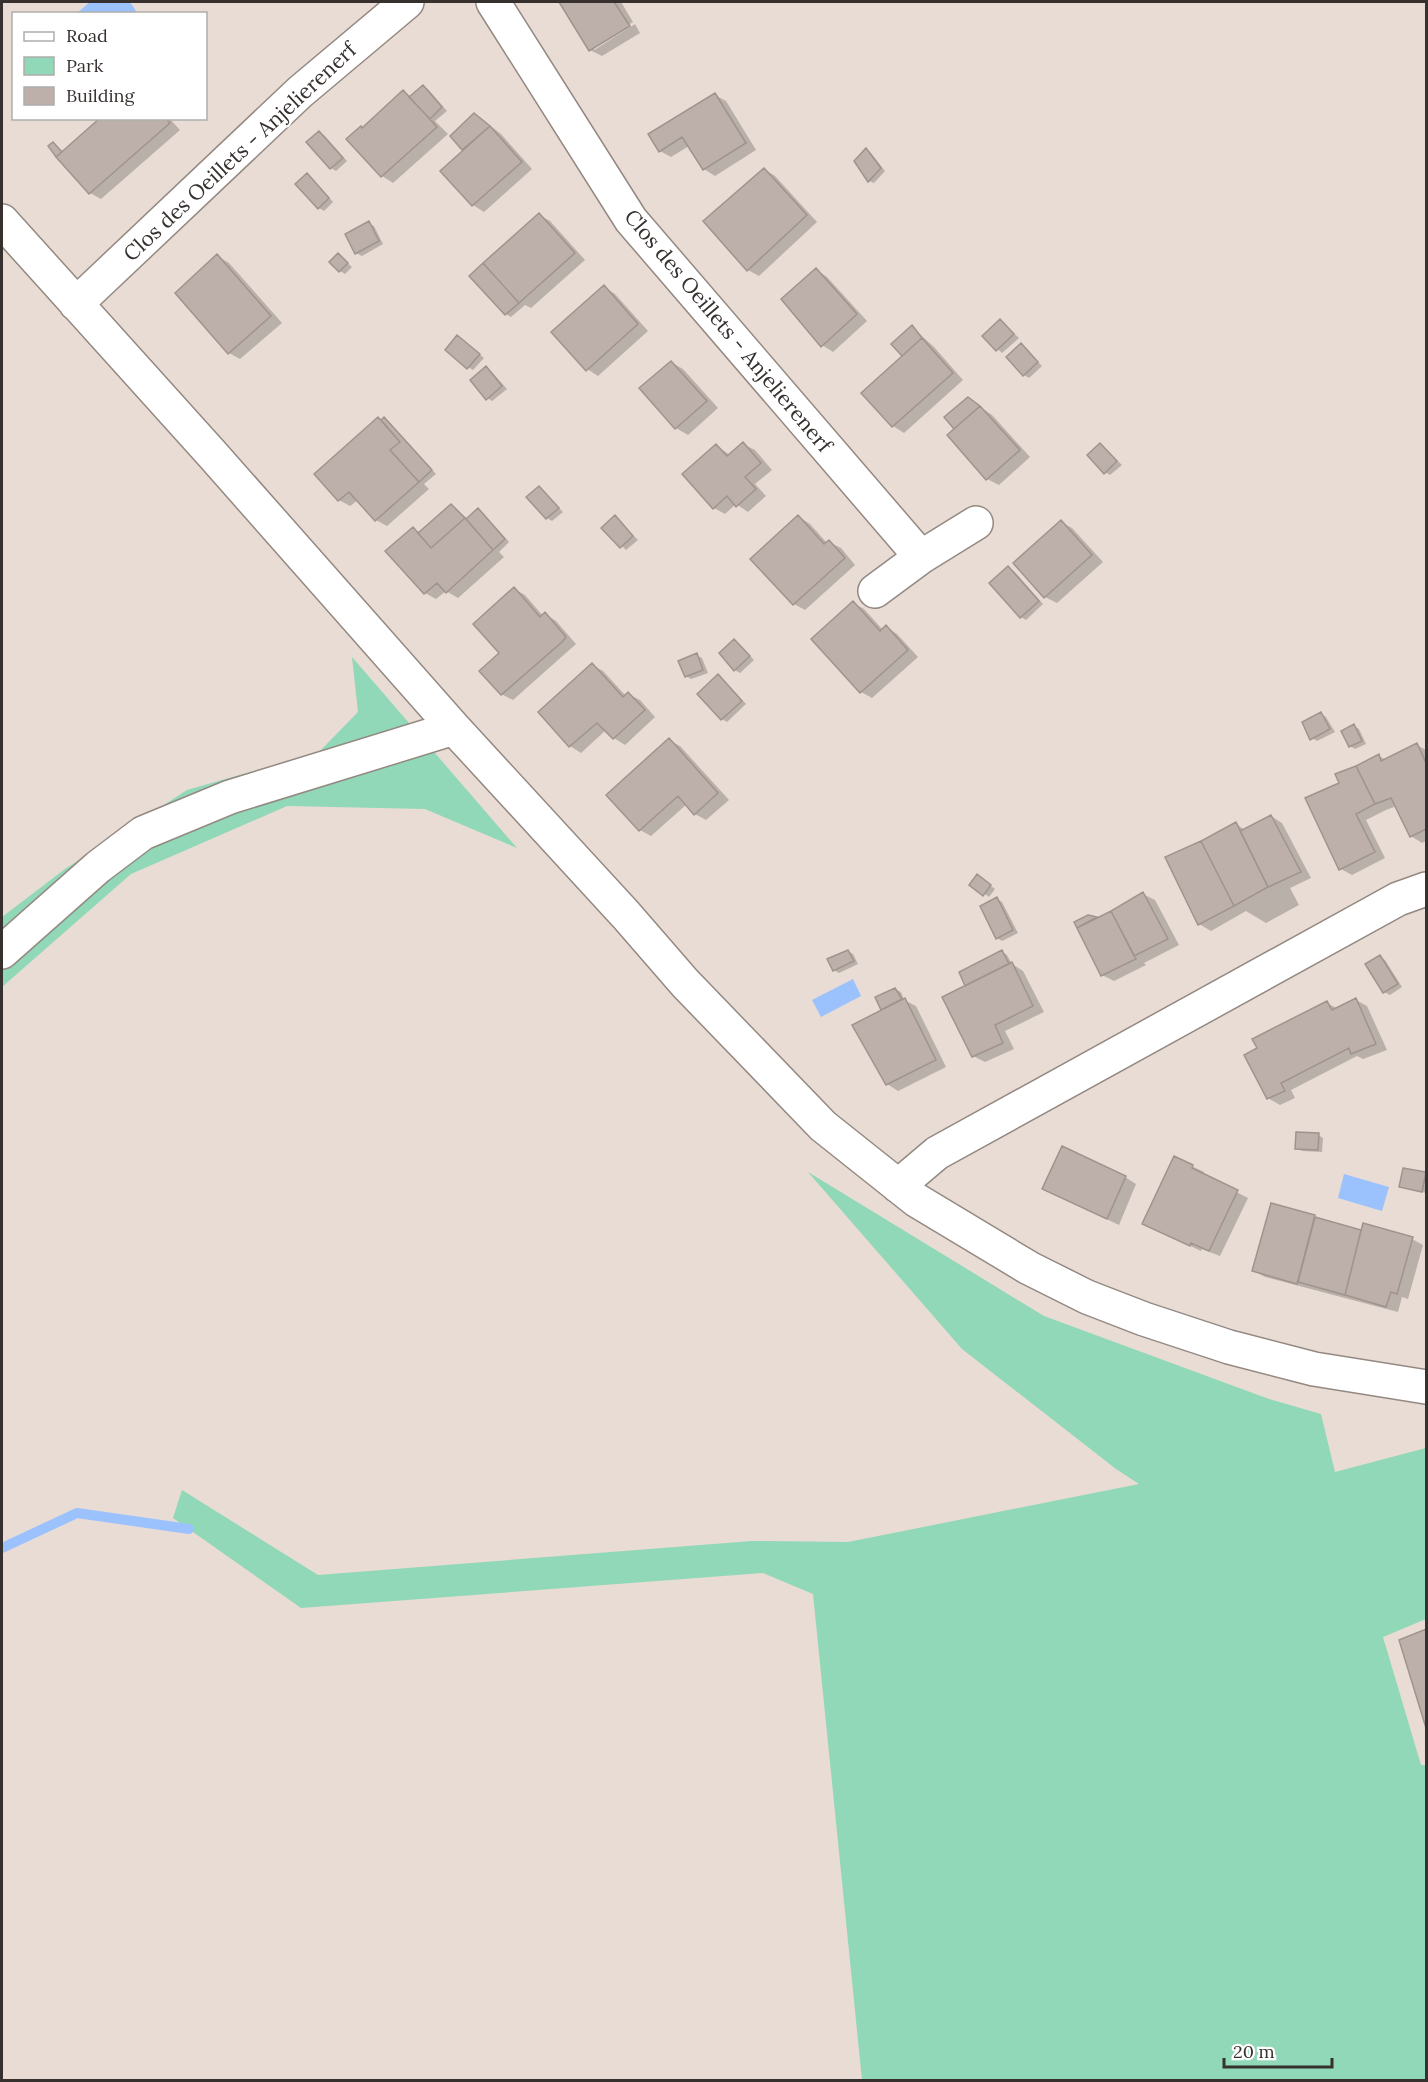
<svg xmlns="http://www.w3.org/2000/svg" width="1428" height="2082" font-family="Lora,serif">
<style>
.green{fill:#90d8b7}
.water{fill:#9bc2fd}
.shadow{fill:#0003}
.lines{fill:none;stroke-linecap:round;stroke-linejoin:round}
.stream{stroke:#9bc2fd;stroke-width:10}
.building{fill:#bdb0ab;stroke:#a0938e;stroke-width:1.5}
.minor-casing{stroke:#948982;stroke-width:36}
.minor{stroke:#fff;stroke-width:33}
.labels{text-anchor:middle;stroke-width:4.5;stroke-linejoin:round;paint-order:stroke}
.street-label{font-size:21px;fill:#36312f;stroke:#fff}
</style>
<rect width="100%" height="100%" fill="#e8dcd4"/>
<!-- green -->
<path class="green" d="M352,657L517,848L425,809L287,806L131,874L2,987V917L65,869L187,790L319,752L358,712Z
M808,1172L1044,1316L1269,1399L1321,1414L1335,1472L1426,1448V1619L1383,1637L1421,1765H1426V2080H862L813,1594L763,1573L301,1608L173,1518L182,1490L318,1575L752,1541L848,1542L1139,1484L1116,1469L962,1349Z"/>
<!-- water -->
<path class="water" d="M90,2H130L136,11L135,14L77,13Z
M853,979L861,996L821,1017L812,1000Z
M1344,1174L1389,1187L1382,1211L1338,1198Z"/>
<!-- shadow -->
<path class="shadow" d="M561,2H621L633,22L594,46V50L635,24L640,33L602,56L590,50Z
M423,86L428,89L447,111L435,121L448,134L393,183L382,176L363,129L404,92L411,97Z
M715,95L726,101L756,150L715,176L704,169L689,146L671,157L660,151Z
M102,118H169L180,130L101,199L90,193L53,144L63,153Z
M480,118L501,134L532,169L484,212L473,205L465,150L452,136Z
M319,133L324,135L347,161L336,171L331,168Z
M866,150L871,153L885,171L874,183L869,181Z
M764,169L775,176L817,222L759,276L748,270Z
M307,175L312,178L333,202L324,211L319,208Z
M539,215L550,221L585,260L531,308L525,305L511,317L506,314Z
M369,223L374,226L383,244L362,256L356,253Z
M338,255L352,267L345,274L340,271Z
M217,256L229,263L282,323L240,359L229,353Z
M816,270L827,277L867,321L833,352L822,345Z
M604,287L615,294L648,331L598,376L587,369Z
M1000,321L1019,338L1002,353L984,336Z
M912,327L934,347L963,380L904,433L893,426L863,393L905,356L893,344Z
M462,340L484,358L473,370L468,367Z
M1021,345L1042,366L1029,378L1024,375Z
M672,363L683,369L718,408L688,435L676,428L641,389Z
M486,368L491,371L507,389L492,401L487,398Z
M973,402L992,415L1030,457L999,485L987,479L950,436Z
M379,419L389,422L436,474L424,484L429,489L387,526L376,520L358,500L350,506L339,500Z
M743,444L755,450L772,470L755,484L766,496L748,512L736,504L725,514L714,508L717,446L730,455Z
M1100,444L1122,465L1110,475L1105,472Z
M539,488L563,512L552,521L547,518L529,497Z
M451,506L468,519L478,510L483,513L509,542L499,552L504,557L458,598L446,591L436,599L425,593L413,529L421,533Z
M615,517L638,540L626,550L604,528Z
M799,517L810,524L827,543L829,542L841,548L855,565L805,610L794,604Z
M1061,522L1072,528L1103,562L1057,603L1045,597L1015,563Z
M1008,568L1014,571L1043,604L1026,620L1021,617Z
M514,589L525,595L543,616L545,614L556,621L576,644L513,700L501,694Z
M853,603L864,609L883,630L886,627L897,634L918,657L872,698L861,692Z
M735,641L754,660L740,673L735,670Z
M696,655L702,658L708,673L691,679L686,676Z
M592,665L603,671L626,696L628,694L640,700L655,717L625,745L614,738L606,730L581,753L570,746L540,712Z
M718,676L723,679L746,704L727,722L722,719Z
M1321,714L1326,717L1335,732L1317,741L1312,738Z
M1354,726L1359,729L1366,744L1355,749L1350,746Z
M669,740L680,746L729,800L706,820L695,814L687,804L651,836L640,830Z
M1417,745L1426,750V841L1422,843L1411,836L1397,806L1386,810L1366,820L1385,858L1352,875L1341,869V783L1379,756L1386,760Z
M1271,816L1282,823L1311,878L1290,888L1299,905L1266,923L1246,911L1211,931L1199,924L1236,824L1245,830Z
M982,879L995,889L989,897L971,884Z
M1143,894L1155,900L1179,945L1144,963L1146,965L1114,981L1102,975L1078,926L1088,916L1098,920Z
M997,899L1002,902L1018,933L1002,941L997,938Z
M848,951L853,954L858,964L839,973L834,970Z
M1002,952L1007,955L1012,964L1023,971L1044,1012L1005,1031L1014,1049L985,1062L973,1056L967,986Z
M1380,957L1385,960L1402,987L1390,995L1384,992Z
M895,989L901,992L904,1000L916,1006L946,1067L898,1091L887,1084L883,1010L877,998Z
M1356,1000L1367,1006L1387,1050L1363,1059L1357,1056L1291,1090L1295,1098L1280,1105L1268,1098L1327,1003L1338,1009Z
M1318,1135L1323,1138L1322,1152L1302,1151L1297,1148Z
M1175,1158L1204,1172L1203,1175L1248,1198L1220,1256L1202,1249L1201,1251L1155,1229Z
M1425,1174L1426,1193L1401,1186Z
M1125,1177L1136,1184L1119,1225L1055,1195Z
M1272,1205L1362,1232L1412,1239L1423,1245L1408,1299L1402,1297L1398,1312L1265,1277L1254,1271Z
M1426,1631V1724L1400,1641Z"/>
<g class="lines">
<!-- stream -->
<path class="stream" d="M2,1548L77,1513L189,1529"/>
</g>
<!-- building -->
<path class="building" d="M559,2H614L630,26L589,51Z
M423,85L442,107L430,119L409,97Z
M403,90L437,127L381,177L346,139L361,126L362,128Z
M715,93L746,143L703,170L682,137L659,152L648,134Z
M474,113L490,126L462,150L450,136Z
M100,118H165L170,123L89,194L56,157Z
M490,126L522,162L472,206L440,171Z
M319,131L343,158L330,169L306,142Z
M53,142L62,152L56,157L48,146Z
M866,148L881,168L868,182L854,161Z
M764,168L807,215L747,271L703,221Z
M307,173L329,198L318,209L295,184Z
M539,213L575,253L519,303L483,263Z
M369,221L379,241L355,254L345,234Z
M338,253L348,263L339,272L329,262Z
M217,254L271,316L228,354L175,293Z
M483,263L519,303L505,315L469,276Z
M816,268L857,314L821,347L781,299Z
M604,285L638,324L586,371L551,332Z
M1000,319L1014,334L996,351L982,336Z
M912,325L922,338L902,356L891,344Z
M457,335L480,354L467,369L445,350Z
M922,338L953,373L892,427L861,393Z
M1021,343L1038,362L1023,376L1006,357Z
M671,361L707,401L675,429L639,388Z
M486,366L502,386L486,400L470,380Z
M968,397L980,406L954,429L944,417Z
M980,406L1020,450L986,480L947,435Z
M378,417L400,442L390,450L419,482L375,521L349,492L338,501L314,474Z
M384,417L432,470L419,482L390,450L400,442L381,420Z
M743,442L761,463L745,477L756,489L736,507L727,496L713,509L682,474L716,444L727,456Z
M1100,443L1117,461L1104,474L1087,455Z
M539,486L559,508L546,519L526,497Z
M451,504L465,518L431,548L418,533Z
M478,508L505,539L493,550L466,519Z
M615,515L633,536L620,548L601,528Z
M798,515L824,544L829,540L845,558L793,605L750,559Z
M465,518L493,550L446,593L437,583L424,594L385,551L413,527L431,548Z
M1061,520L1092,555L1044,598L1013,563Z
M1008,566L1039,601L1020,618L989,583Z
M514,587L540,617L545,612L566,637L562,642L501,695L479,671L499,653L473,624Z
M853,601L880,631L886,625L908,650L860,693L811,639Z
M734,639L750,656L734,671L719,653Z
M697,653L703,670L685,677L678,661Z
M592,663L623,697L628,692L645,710L613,739L597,723L569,747L538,712Z
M718,674L742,701L721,720L697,694Z
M1321,712L1330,729L1310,740L1302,722Z
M1354,724L1362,741L1349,747L1341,731Z
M669,738L718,793L694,815L678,796L639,831L606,795Z
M1417,743L1426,763V829L1410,837L1391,798L1375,804L1356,766L1379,754L1381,761Z
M1356,766L1375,804L1356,814L1375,852L1339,870L1305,798L1339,783L1335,774Z
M1271,815L1301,872L1268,887L1240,831Z
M1236,822L1268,887L1234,906L1201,841Z
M1201,841L1234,906L1198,925L1165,857Z
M977,874L991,885L983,896L969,885Z
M1143,892L1168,939L1134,956L1111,911Z
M997,897L1013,930L996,939L980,906Z
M1111,911L1136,959L1101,976L1077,928Z
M1088,915L1097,917L1077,928L1074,922Z
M848,950L854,961L833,971L827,959Z
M1002,950L1009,964L965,986L959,972Z
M1380,955L1398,984L1383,993L1365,964Z
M1012,962L1033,1006L995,1025L1003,1043L972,1057L942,997Z
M895,988L902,999L881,1010L875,997Z
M905,998L936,1060L886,1085L852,1025Z
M1356,998L1376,1044L1351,1054L1349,1048L1281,1083L1285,1091L1267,1099L1244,1055L1257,1048L1252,1039L1327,1001L1332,1010Z
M1296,1132L1319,1133L1318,1150L1295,1149Z
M1062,1146L1126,1176L1107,1219L1042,1189Z
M1174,1156L1193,1165L1192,1168L1238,1190L1209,1251L1191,1243L1190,1246L1142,1224Z
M1403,1168L1426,1172L1422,1192L1399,1187Z
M1271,1203L1315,1215L1297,1284L1252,1271Z
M1315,1217L1361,1230L1345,1295L1298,1282Z
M1363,1223L1413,1237L1397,1294L1391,1292L1386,1307L1345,1295Z
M1426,1629V1728L1399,1640Z"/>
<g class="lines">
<!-- minor casing -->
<g class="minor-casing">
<path id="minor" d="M493,2L631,220L921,557
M2,221L212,454L454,728L626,915L685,983L823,1126L916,1200L1029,1268L1087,1297L1144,1319L1229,1347L1314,1369L1426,1387
M76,304L300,92L407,2
M875,591L921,557L976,523
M2,952L98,867L143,833L230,797L454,728
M898,1186L937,1153L1398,899L1426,889"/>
</g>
<!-- minor -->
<use href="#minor" class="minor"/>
</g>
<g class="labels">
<!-- street labels -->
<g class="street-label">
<text transform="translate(240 152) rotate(-43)" y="7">Clos des Oeillets - Anjelierenerf</text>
<text transform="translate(728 331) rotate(50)" y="7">Clos des Oeillets - Anjelierenerf</text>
</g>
</g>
<!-- border -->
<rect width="1428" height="2082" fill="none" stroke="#36312f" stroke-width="6"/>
<!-- legend -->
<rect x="12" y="12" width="195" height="108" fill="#ffffff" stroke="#afadac" stroke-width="1.5"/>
<rect x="24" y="32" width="30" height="9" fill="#ffffff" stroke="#afadac" stroke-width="1.5"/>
<text x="66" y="42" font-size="18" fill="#36312f">Road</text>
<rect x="24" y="57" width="30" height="18" fill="#90d8b7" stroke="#afadac" stroke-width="1.5"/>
<text x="66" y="72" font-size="18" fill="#36312f">Park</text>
<rect x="24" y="87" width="30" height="18" fill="#bdb0ab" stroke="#afadac" stroke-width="1.5"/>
<text x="66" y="102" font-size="18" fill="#36312f">Building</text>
<!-- scale -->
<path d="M1224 2058v9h108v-9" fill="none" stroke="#36312f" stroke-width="3"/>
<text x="1233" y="2058" font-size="18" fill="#36312f" stroke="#ffffff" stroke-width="4.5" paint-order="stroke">20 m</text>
</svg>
